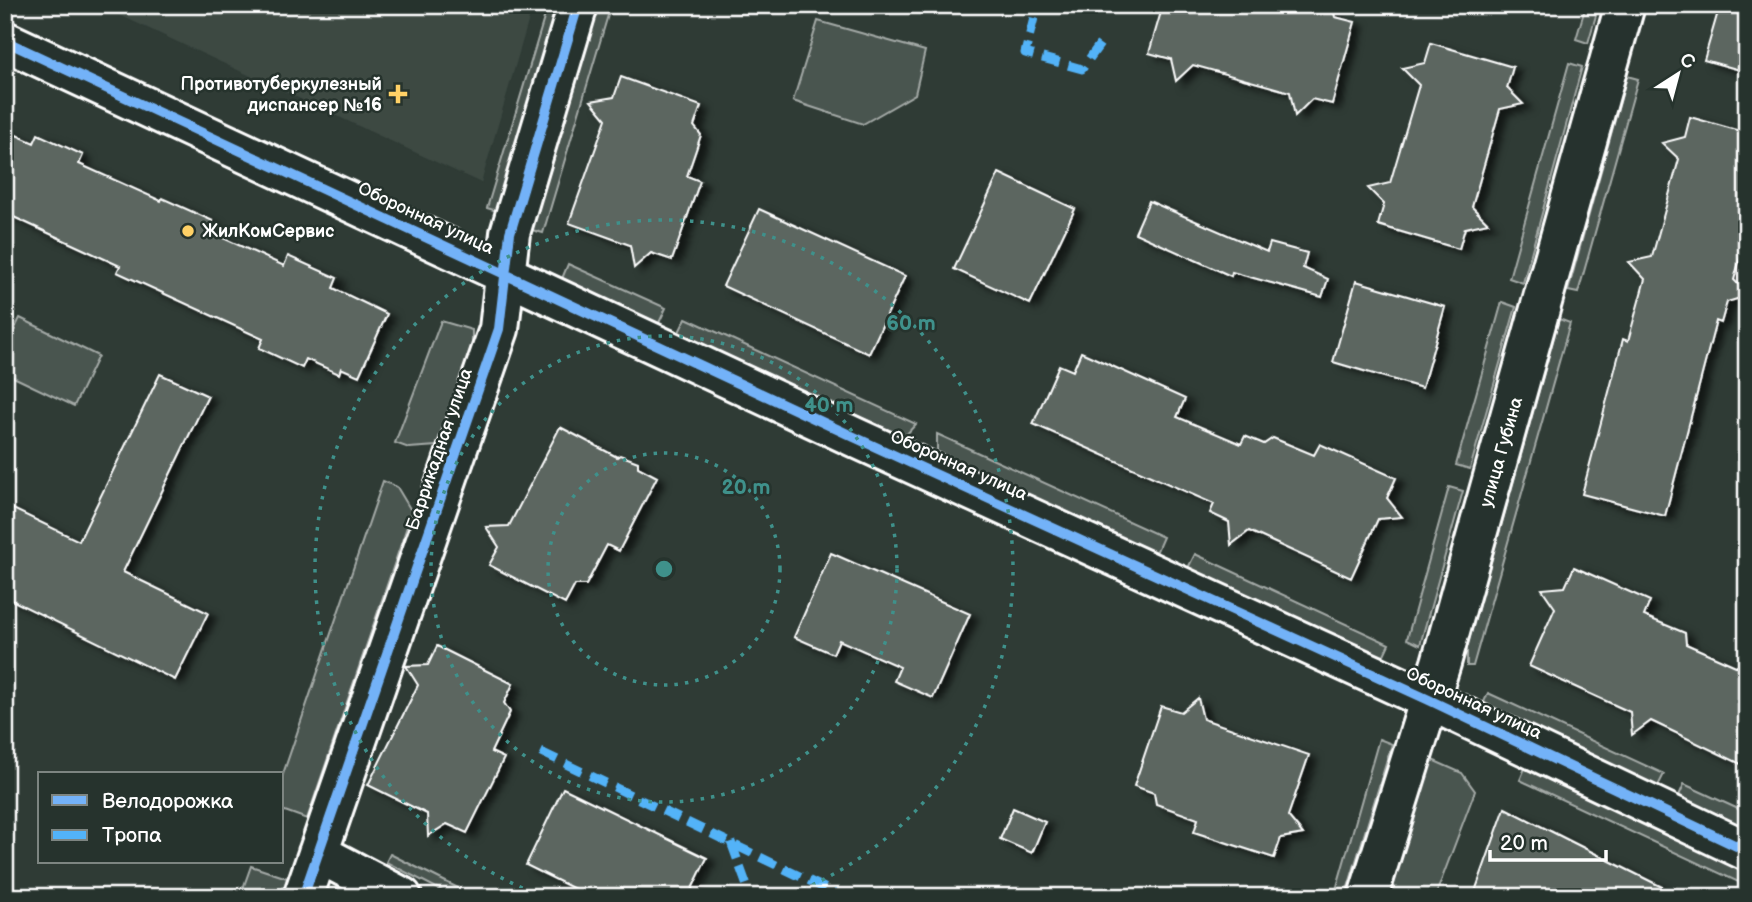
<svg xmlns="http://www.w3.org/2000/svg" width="1752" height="902" font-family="'Balsamiq Sans',sans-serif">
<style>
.built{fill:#3c4842}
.green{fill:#4a544f;stroke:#a4aaa7;stroke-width:2}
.building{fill:#5b6661;stroke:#fff;stroke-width:2;filter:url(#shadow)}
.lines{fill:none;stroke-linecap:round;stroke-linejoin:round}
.minor-casing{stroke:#fff;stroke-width:44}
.minor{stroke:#26332d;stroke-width:38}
.quiet{stroke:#52b3f8;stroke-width:9;stroke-dasharray:18 9;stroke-linecap:butt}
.cycleway-casing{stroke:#26332d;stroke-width:15}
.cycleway{stroke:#73b2f8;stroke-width:10}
.ring{fill:none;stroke:#3f918b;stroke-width:3.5;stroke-dasharray:3.5 7}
.poi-dot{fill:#ffd166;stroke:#26332d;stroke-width:2.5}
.labels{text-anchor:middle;stroke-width:5;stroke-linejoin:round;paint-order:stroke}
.poi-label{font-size:18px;font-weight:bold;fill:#fff;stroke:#26332d;text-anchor:end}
.street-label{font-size:18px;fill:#fff;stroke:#26332d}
.centre{fill:#3f918b;stroke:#26332d;stroke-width:3.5}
.ring-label{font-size:21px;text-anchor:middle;font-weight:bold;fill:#3f918b;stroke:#26332d;stroke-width:5;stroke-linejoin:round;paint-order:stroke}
</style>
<defs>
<filter id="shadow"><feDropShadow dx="8" dy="4.5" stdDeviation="3.5" flood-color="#0009"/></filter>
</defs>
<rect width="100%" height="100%" fill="#2f3b35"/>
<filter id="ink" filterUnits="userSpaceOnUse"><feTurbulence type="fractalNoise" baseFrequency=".0143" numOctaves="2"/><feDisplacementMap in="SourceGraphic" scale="14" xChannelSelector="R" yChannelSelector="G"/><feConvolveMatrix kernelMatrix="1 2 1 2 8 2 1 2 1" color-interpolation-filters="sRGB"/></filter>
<g filter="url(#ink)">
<!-- built -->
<path class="built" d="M98,5H533L481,183Z"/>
<!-- green -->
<path class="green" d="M548,5H558L497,211L487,208Z
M599,5H611L543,233L532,230Z
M1586,5H1599L1588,43L1576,39Z
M818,21L925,51L915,94L863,124L793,101Z
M1569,63L1582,67L1523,283L1509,278Z
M1627,76L1638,79L1578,293L1568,291Z
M568,264L666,308L658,325L561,281Z
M1502,302L1516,307L1470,469L1456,465Z
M20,318L98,356L74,406L5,373V348Z
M686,318L916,424L904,437L678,334Z
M1559,319L1570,323L1473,666H1467V647Z
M441,321L472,330V345L437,446L409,448L395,443Z
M937,434L1163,537L1156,553L937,454Z
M383,481L397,487L412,512L307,819L282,810V777Z
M1449,487L1463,491L1420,645L1407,639Z
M1195,554L1389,644L1382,659L1188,568Z
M1488,693L1664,774L1657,788L1507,718L1483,704Z
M1379,739L1392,744L1345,897H1334Z
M1430,759L1462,773L1475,791L1435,897H1390Z
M1525,768L1747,872V886L1520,780Z
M1684,784L1747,813V829L1678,798Z
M390,854L476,897H454L386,862Z
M251,866L287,878L281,897H240Z"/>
<!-- building -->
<path class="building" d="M1163,5H1293L1313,11L1318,5H1332L1335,17L1355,22L1332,104L1312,99L1295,116L1290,92L1193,65L1176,81L1171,59L1149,53Z
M1720,5H1747V72L1704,60Z
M1431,43L1513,67L1507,88L1523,104L1500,109L1472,207L1488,223L1465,228L1459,249L1378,225L1384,204L1368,188L1390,183L1419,85L1402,68L1425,63Z
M621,77L701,106L694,126L701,135L687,176L700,181L672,260L651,253L634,268L630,245L569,223L606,119L591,101L614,97Z
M1690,117L1747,133V232L1734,280L1747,293V296L1727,302L1721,323L1716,321L1665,516L1582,494L1623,339L1628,341L1645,279L1629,262L1652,257L1679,159L1662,143L1685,137Z
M5,130L34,143L38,134L83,155L79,164L161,201L162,198L213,221L208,231L284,266L288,256L337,278L333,288L387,314L359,376L341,368L339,374L306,359L302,368L259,348L263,339L117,272L120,266L5,213Z
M999,173L1075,209L1030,304L954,269Z
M1149,201L1267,252L1270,243L1307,253L1303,268L1328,279L1322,297L1232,272L1231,276L1135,233Z
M759,209L905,276L869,354L723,286Z
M1356,281L1445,307L1422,388L1333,362Z
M1081,352L1185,399L1177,417L1241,444L1245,436L1264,444L1273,438L1314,455L1320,444L1396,478L1387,498L1402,517L1378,519L1351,578L1249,531L1231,545L1229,522L1210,513L1214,504L1033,424L1059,365L1073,371Z
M160,374L208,396L123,572L208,613L175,680L5,597V505L79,541Z
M560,427L617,457L620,455L638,462V467L657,477L619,551L607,545L586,585H575L565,604L489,565L499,547L486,527L509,526Z
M831,553L970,614L933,698L894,681L900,667L839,640L833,654L794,637Z
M1574,567L1650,601L1644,616L1685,633L1686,644L1747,671V767L1651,721L1632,735L1630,712L1529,666L1555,608L1542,589L1565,587Z
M437,646L513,684L504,703L510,712L491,752L504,758L467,833L447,824L428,836L427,814L368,785L418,685L406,666L428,665Z
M1198,698L1203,719L1309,755L1288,816L1303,834L1281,838L1274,858L1194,832L1198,819L1156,804L1154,793L1134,786L1161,706L1181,712Z
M563,788L707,858L688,897H591L526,865Z
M1013,808L1045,822L1032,853L1000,839Z
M1505,808L1572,842L1682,897H1473Z"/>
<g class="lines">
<!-- minor casing -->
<g class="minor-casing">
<path id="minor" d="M5,41L854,437L1429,700L1747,851
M318,853L402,897
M303,897L499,329L510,233L578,5
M1368,897L1441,663L1625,5"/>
</g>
<!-- minor -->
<use href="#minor" class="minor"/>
<!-- quiet -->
<path class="quiet" d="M1034,18L1025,53L1082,69L1102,41
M541,752L843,897
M731,842L751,897"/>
<!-- cycleway casing -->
<g class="cycleway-casing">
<path id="cycleway" d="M5,41L854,437L1429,700L1747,851
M303,897L499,329L510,233L578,5"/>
</g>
<!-- cycleway -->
<use href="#cycleway" class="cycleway"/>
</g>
</g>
<!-- distance rings -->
<g class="ring">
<circle cx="664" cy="569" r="116"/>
<circle cx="664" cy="569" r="233"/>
<path d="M542 896A349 349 0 1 1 786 896"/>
</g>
<!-- markers -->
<g class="poi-dot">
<path d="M394.5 83.5h7v7h7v7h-7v7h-7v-7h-7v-7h7z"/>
<circle cx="188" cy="231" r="7"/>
</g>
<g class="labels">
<!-- poi labels -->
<g class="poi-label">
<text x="382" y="90">Противотуберкулезный<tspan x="382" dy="21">диспансер №16</tspan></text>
<text x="202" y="237" text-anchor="start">ЖилКомСервис</text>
</g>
<!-- street labels -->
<g class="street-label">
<text transform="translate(426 218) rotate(25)" y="6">Оборонная улица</text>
<text transform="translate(439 449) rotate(-71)" y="6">Баррикадная улица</text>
<text transform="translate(1501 452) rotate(-74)" y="6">улица Губина</text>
<text transform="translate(959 465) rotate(24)" y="6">Оборонная улица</text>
<text transform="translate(1474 703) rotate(25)" y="6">Оборонная улица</text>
</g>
</g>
<circle cx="664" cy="569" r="10" class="centre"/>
<g class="ring-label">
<text x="911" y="330">60 m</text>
<text x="829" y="412">40 m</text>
<text x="746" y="494">20 m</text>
</g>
<!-- margin -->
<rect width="1752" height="902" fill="none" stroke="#26332d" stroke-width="28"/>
<rect x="14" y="14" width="1724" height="874" fill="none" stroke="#fff" stroke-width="2.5" filter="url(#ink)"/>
<!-- legend -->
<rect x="38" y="772" width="245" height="91" fill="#26332d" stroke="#7d8581" stroke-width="2"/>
<rect x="52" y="795" width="35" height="10" fill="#73b2f8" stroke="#7d8581" stroke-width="2"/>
<text x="102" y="808" font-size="21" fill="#ffffff">Велодорожка</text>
<rect x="52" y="830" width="35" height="10" fill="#52b3f8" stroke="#7d8581" stroke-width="2"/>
<text x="102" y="842" font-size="21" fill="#ffffff">Тропа</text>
<!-- north arrow -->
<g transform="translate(1678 74) rotate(36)" stroke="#26332d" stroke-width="5" paint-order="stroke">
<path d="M0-5L12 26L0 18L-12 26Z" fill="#ffffff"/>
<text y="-10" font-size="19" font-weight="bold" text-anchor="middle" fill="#ffffff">С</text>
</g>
<!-- scale -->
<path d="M1490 850v10h116v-10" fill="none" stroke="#ffffff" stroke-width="3.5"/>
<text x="1500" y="850" font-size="21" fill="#ffffff" stroke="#26332d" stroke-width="5" paint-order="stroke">20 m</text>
</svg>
